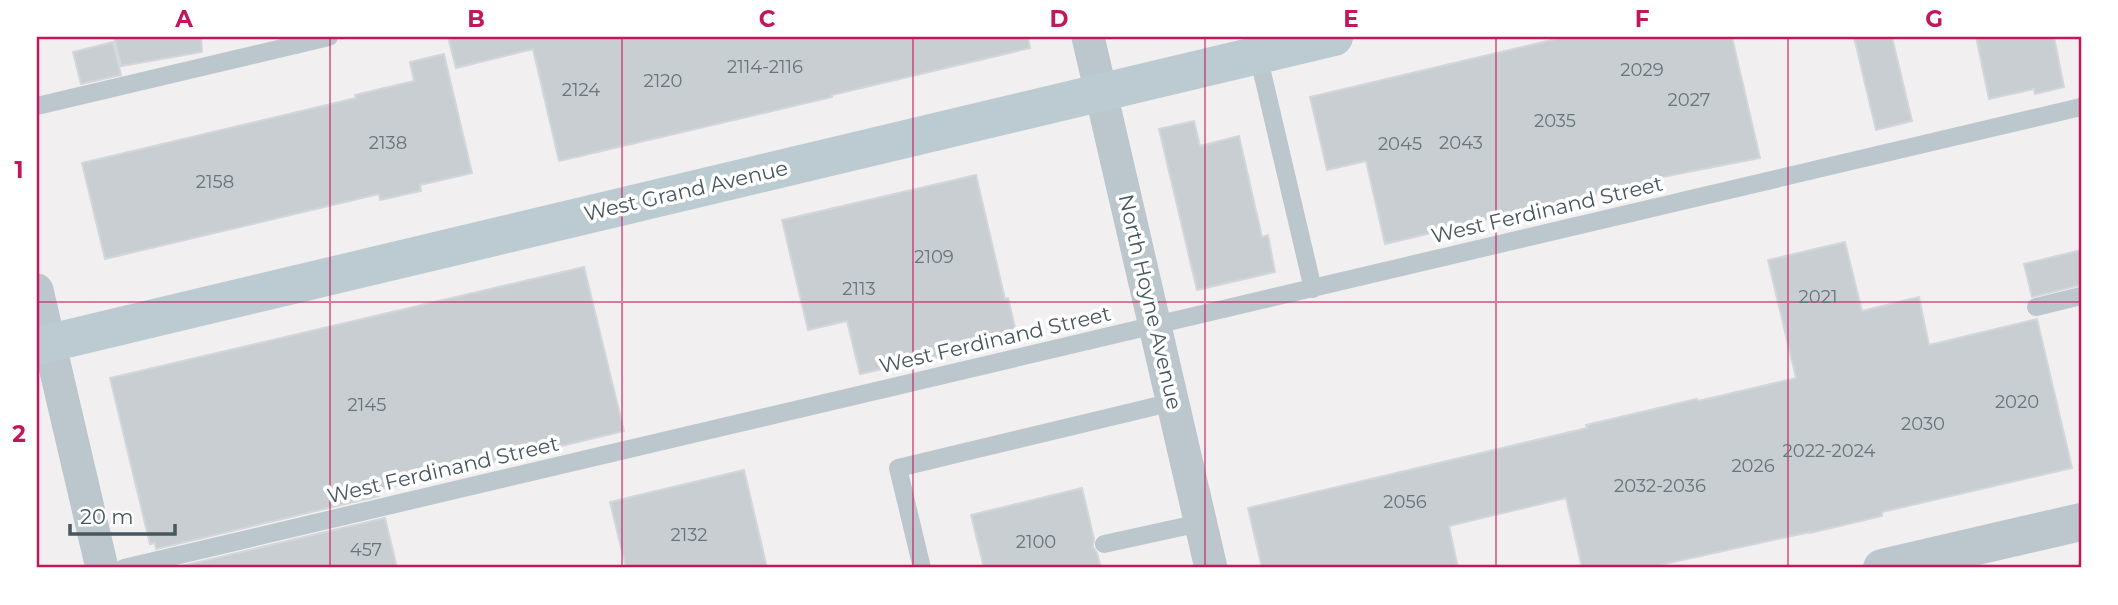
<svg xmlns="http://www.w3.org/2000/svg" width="2118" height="605" font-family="Montserrat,sans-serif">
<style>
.building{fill:#c9ced2;stroke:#d3d7db;stroke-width:2}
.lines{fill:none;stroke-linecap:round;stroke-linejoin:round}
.service{stroke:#bbc7cc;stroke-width:18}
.minor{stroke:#bbc7cc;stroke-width:33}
.tertiary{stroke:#bbc7cc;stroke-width:38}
.secondary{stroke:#bbcbd1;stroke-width:38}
.grid{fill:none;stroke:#c2185b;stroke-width:2;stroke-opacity:0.55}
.labels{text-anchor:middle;stroke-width:7;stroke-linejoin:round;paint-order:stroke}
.number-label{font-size:18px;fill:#68757a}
.street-label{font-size:21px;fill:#47575d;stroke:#fff}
.neatline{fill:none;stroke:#c2185b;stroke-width:2.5}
.grid-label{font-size:23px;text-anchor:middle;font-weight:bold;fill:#c2185b}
</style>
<rect width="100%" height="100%" fill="#f2eff0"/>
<!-- building -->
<path class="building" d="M114,37H201L202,52L121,66Z
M448,37H1028L1030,48L832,95V97L559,161L533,49L456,68Z
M1564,37H1732L1760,158L1647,180V182L1385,244L1366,161L1327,170L1310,97Z
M1854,37H1892L1912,121L1876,130Z
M1976,37H2054L2064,87L2035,94L2034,89L1989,99Z
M113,42L121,75L81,84L73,52Z
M444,54L472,173L420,185L421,191L380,200L379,194L105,259L82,163L356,98L355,95L414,81L410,62Z
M1194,121L1200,146L1239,136L1262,237L1268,235L1275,272L1197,290L1159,129Z
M976,175L1005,299L1008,298L1017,336L937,353L938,357L860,374L847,321L808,330L782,220Z
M1845,242L1862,311L1919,297L1929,345L2037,319L2072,468L1882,512V516L1810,533V532L1646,568H1582L1566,498L1449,526L1458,568H1262L1248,508L1587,428L1586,425L1697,399L1698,401L1796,378L1768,260Z
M2081,250V285L2032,297L2024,264Z
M584,267L624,431L378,490L379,496L156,549L155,543L150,544L110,378Z
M744,470L767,568H626L610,502Z
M1082,488L1094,539L1093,547L1097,553L1101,568H984L971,515Z
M385,518L397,568H173Z"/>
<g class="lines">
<!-- service -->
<path class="service" d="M1258,55L1313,289
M37,106L329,37
M2036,307L2081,296
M1104,544L1200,523
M124,568L2081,107
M922,568L898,468L1173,402"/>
<!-- minor -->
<path class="minor" d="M1088,37L1211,568
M37,290L102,568"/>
<!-- tertiary -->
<path class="tertiary" d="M1882,568L2081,522"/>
<!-- secondary -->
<path class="secondary" d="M37,346L1334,37"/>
</g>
<!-- grid -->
<path class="grid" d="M330,37V568M622,37V568M913,37V568M1205,37V568M1496,37V568M1788,37V568M37,302H2081"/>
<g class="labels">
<!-- number labels -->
<g class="number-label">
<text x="765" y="73">2114-2116</text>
<text x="1642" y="76">2029</text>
<text x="663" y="87">2120</text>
<text x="581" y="96">2124</text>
<text x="1689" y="106">2027</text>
<text x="1555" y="127">2035</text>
<text x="388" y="149">2138</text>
<text x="1461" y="149">2043</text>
<text x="1400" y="150">2045</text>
<text x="215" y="188">2158</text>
<text x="934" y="263">2109</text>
<text x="859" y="295">2113</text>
<text x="1818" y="303">2021</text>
<text x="2017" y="408">2020</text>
<text x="367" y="411">2145</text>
<text x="1923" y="430">2030</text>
<text x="1829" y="457">2022-2024</text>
<text x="1753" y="472">2026</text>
<text x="1660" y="492">2032-2036</text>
<text x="1405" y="508">2056</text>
<text x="689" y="541">2132</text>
<text x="1036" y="548">2100</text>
<text x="366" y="556">457</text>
</g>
<!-- street labels -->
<g class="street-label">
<text transform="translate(686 191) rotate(-13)" y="7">West Grand Avenue</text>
<text transform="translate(1547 210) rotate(-13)" y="7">West Ferdinand Street</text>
<text transform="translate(1150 302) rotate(77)" y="7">North Hoyne Avenue</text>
<text transform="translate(995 340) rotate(-13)" y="7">West Ferdinand Street</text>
<text transform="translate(443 470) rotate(-13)" y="7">West Ferdinand Street</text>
</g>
</g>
<!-- border -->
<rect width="2118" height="605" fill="none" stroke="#ffffff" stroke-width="77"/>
<!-- scale -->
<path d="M70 524v10h105v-10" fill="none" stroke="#47575d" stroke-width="3.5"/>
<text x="80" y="524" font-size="21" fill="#47575d" stroke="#ffffff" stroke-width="5" paint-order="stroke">20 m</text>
<rect x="38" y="38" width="2042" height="528" class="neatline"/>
<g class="grid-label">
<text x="184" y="27">A</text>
<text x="476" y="27">B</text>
<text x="767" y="27">C</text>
<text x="1059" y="27">D</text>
<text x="1351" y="27">E</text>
<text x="1642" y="27">F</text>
<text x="1934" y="27">G</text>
<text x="19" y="178">1</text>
<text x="19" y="442">2</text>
</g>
</svg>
